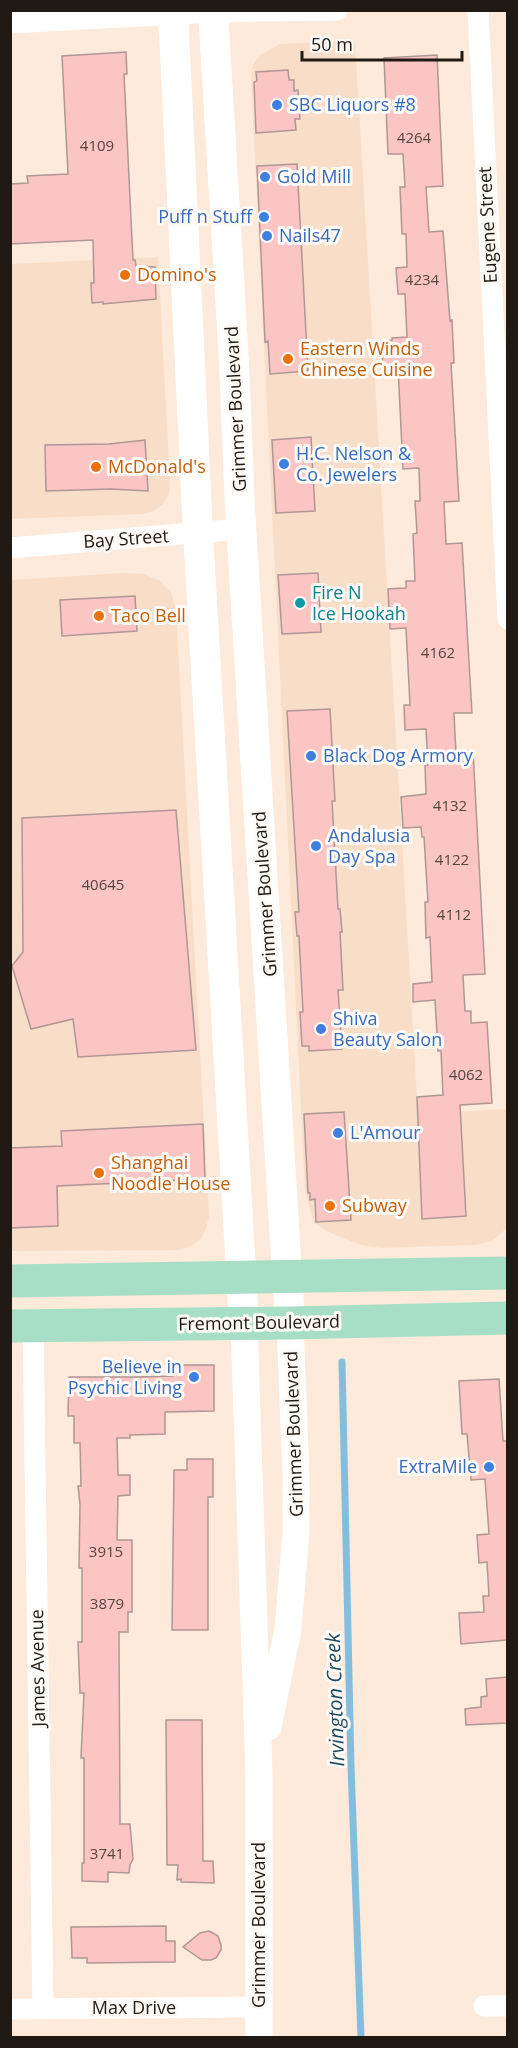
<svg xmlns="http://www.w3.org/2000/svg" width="518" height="2048" font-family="'Open Sans',sans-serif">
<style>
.built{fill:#f8dec8}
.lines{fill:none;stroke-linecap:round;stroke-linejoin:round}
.stream{stroke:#83bede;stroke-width:7}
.building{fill:#fac5c2;stroke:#b09795;stroke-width:1.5}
.minor{stroke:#fff;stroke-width:21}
.tertiary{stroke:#fff;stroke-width:27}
.secondary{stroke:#fff;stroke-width:30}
.primary{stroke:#a6dfc6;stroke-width:33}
.shop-dot{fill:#3f7fe0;stroke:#fefaf7;stroke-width:2}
.food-dot{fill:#e8710a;stroke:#fefaf7;stroke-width:2}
.culture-dot{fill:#0f9aa8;stroke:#fefaf7;stroke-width:2}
.labels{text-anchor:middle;stroke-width:6;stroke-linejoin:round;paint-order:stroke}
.number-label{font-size:15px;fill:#574540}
.shop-label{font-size:18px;fill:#366cbe;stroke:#fefaf7;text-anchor:start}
.street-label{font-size:18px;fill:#211a14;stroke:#fefaf7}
.food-label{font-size:18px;fill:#c56008;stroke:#fefaf7;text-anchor:start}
.culture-label{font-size:18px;fill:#0d838f;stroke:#fefaf7;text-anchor:start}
.water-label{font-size:20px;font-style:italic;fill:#1b4a61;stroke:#fefaf7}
</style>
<rect width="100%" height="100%" fill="#feeada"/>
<!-- built -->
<path class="built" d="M355,41L418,1114L507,1109V1228L492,1241L475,1245L381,1248L361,1245L331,1233L314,1223L305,1193L251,77L253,65L260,55L280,44Z
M158,257L170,482L169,493L163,504L153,511L142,514L11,519V264Z
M124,573L144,574L160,581L172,594L176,611L209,1217L206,1228L201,1239L191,1246L179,1250L11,1251V580Z"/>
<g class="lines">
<!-- stream -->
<path class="stream" d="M342,1362L351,1766L361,2038"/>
</g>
<!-- building -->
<path class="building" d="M126,52L127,74H124L133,260H135L136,266L155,267L156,299L103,304V302L92,303L91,283H94L93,240L10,244V184L28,183L27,176L68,174L62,56Z
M437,55L443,186L426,187L429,232L443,231L450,321L452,320L454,363H451L459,501L444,502L446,544L462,543L472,713H454L455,735L456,752L473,751L485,974L463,975L465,1011H471V1023L487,1022L492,1103L460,1105L466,1216L422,1219L417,1097L443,1095L441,1051H438L435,1000L413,1002V984L432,982L430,937L426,938L425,902H428L424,837H422L421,827L403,828L401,797L426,794L425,765H428L426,729L405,730L404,705H410L406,628L390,629L388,589L406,588V581H415L413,534L417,533L415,501H420L419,468L403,469L398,367H393V364L383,365L381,341L392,340V338L407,337L405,294H398L396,268L407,267L406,234H402L400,187H405L403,154H388L384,58Z
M288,70L289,80H294V91L298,90L300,119H295L296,130L256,133L254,82L257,81L256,72Z
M297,164L308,371L270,374L268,341L265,342L257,166Z
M311,437L315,511L276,513L272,440Z
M145,440L148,491L111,489L46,491L45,445L109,444Z
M318,573L321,632L282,634L278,575Z
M135,596L137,631L62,636L60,600Z
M330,709L335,801H332L338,909H340L342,932H340L343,990H338L342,1049L309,1051V1046H302L300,1012H303L299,936H297L295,912H299L287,711Z
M176,810L196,1050L78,1057L73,1019L31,1029L12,966L23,952L22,818Z
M344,1112L351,1220L316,1222L315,1199L310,1200V1193H308L304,1114Z
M203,1124L205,1179L57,1186L58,1226L10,1228V1148L62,1146L61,1131Z
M173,1365H214V1411L165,1412V1434L130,1435V1438H117L118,1475H130V1495L118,1496L117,1540H132V1612H128V1632H119L120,1824H130L133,1859L130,1865L129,1873L108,1872V1882L82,1881V1863H84V1758H81L84,1693H80L78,1642H82V1568H79L80,1504L78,1486H81L80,1443H74V1416H68L69,1377H136L173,1376Z
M499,1379L503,1441H507V1640L461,1644L459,1613L484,1612L483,1596H489L487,1562L479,1563L477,1535L489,1534L485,1479L471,1480L467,1434H462L459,1381Z
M187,1459H213V1497H208V1630H172L174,1470H187Z
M507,1677V1723L466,1725L465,1709L481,1707V1697L487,1696L486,1679Z
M166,1720H202L203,1861H213L214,1883L181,1882V1879L177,1880L178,1865H167Z
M166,1926V1941H175V1962L87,1963V1958H72L71,1927Z
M209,1931L218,1936L221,1945V1950L216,1958L211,1960H202L183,1947L200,1933Z"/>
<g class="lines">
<!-- minor -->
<path class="minor" d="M478,10L508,619
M10,23L213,12L337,10
M10,548L242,529
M33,1326L43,2009
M484,2006H508
M10,2009L258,2007"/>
<!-- tertiary -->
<path class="tertiary" d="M244,1323L259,1776V2038
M268,1727L288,1629L296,1533V1477L290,1323"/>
<!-- secondary -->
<path class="secondary" d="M173,10L198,533L244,1323
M213,10L234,363L240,509L290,1323"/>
<!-- primary -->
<path class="primary" d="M10,1281L508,1273
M10,1326L290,1323L508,1318"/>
</g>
<!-- markers -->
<g class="shop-dot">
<circle cx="277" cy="105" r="6"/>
<circle cx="265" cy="177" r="6"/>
<circle cx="264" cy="217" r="6"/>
<circle cx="267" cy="236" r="6"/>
<circle cx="284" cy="464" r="6"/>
<circle cx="311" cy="756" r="6"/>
<circle cx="316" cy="846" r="6"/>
<circle cx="321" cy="1029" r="6"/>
<circle cx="338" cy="1133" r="6"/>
<circle cx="194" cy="1377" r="6"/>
<circle cx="489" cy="1467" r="6"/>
</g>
<g class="food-dot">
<circle cx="125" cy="275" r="6"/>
<circle cx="288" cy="359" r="6"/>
<circle cx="96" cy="467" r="6"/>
<circle cx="99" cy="616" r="6"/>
<circle cx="99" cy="1173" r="6"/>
<circle cx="330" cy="1206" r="6"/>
</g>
<circle class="culture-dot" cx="300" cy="603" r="6"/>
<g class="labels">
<!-- number labels -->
<g class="number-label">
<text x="414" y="143">4264</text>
<text x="97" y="151">4109</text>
<text x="422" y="285">4234</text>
<text x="438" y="658">4162</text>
<text x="450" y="811">4132</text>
<text x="452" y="865">4122</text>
<text x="103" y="890">40645</text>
<text x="454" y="920">4112</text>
<text x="466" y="1080">4062</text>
<text x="106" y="1557">3915</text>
<text x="107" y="1609">3879</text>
<text x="107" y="1859">3741</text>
</g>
<!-- shop labels -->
<g class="shop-label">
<text x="289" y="111">SBC Liquors #8</text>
<text x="277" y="183">Gold Mill</text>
<text x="252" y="223" text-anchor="end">Puff n Stuff</text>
<text x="279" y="242">Nails47</text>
<text x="296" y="460">H.C. Nelson &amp;<tspan x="296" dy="21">Co. Jewelers</tspan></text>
<text x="323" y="762">Black Dog Armory</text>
<text x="328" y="842">Andalusia<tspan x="328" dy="21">Day Spa</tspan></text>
<text x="333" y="1025">Shiva<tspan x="333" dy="21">Beauty Salon</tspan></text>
<text x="350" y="1139">L'Amour</text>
<text x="182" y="1373" text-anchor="end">Believe in<tspan x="182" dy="21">Psychic Living</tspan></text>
<text x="477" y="1473" text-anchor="end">ExtraMile</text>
</g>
<!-- street labels -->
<g class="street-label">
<text transform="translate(488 225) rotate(-93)" y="6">Eugene Street</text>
<text transform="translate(236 409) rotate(-93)" y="6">Grimmer Boulevard</text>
<text transform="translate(126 539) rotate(-4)" y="6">Bay Street</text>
<text transform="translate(265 894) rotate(-94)" y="6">Grimmer Boulevard</text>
<text transform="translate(259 1323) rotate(-1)" y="6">Fremont Boulevard</text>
<text transform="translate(294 1434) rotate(-92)" y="6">Grimmer Boulevard</text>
<text transform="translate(38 1668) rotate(-91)" y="6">James Avenue</text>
<text transform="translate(259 1925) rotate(-90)" y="6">Grimmer Boulevard</text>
<text x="134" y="2014">Max Drive</text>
</g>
<!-- food labels -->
<g class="food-label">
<text x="137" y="281">Domino's</text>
<text x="300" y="355">Eastern Winds<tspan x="300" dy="21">Chinese Cuisine</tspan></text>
<text x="108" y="473">McDonald's</text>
<text x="111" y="622">Taco Bell</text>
<text x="111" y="1169">Shanghai<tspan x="111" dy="21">Noodle House</tspan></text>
<text x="342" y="1212">Subway</text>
</g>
<!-- culture labels -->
<g class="culture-label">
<text x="312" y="599">Fire N<tspan x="312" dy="21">Ice Hookah</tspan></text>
</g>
<!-- water labels -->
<g class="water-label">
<text transform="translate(335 1700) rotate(-92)" y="7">Irvington Creek</text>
</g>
</g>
<!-- border -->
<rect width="518" height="2048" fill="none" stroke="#211a14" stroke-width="24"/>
<!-- scale -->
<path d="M302 51v9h160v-9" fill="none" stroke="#211a14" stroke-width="3"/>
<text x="311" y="51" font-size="18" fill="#211a14" stroke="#fefaf7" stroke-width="4.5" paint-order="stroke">50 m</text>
</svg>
